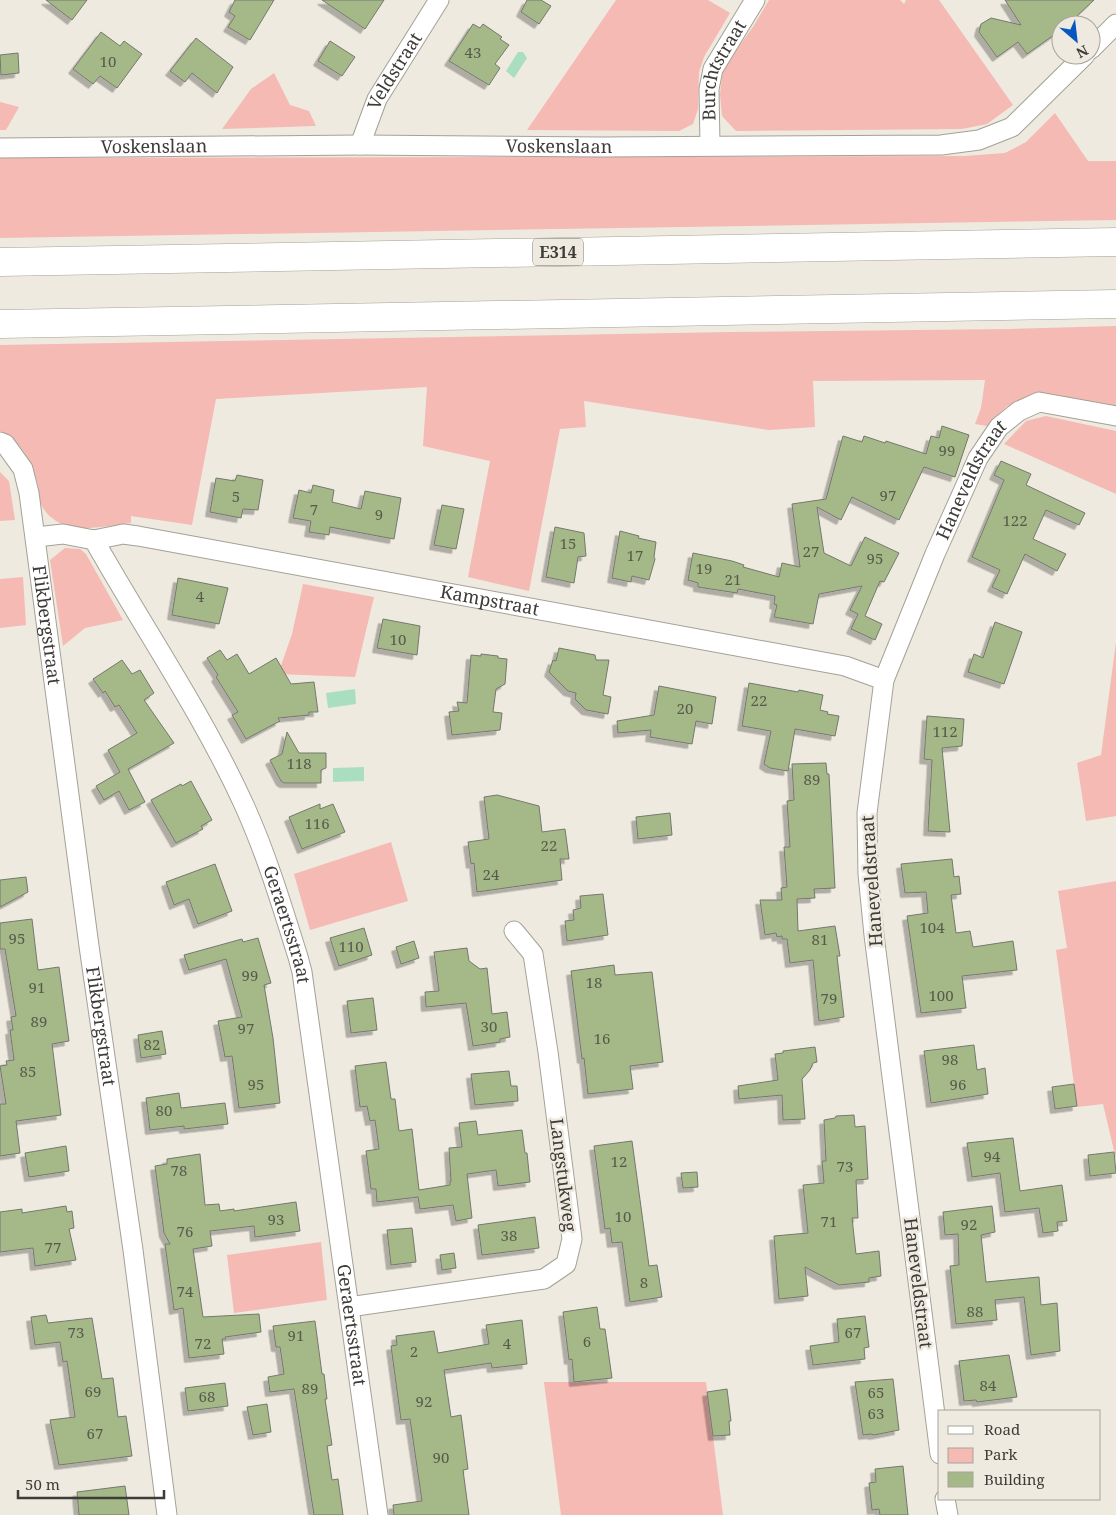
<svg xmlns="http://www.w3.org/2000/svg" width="1116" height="1515" font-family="'Noto Serif',serif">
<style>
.green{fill:#f4bab3}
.water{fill:#a9dfc0}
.building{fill:#a5b988;stroke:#74786e;filter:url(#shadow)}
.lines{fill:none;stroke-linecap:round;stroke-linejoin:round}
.street-casing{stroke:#a4a196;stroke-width:21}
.highway-casing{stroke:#a4a196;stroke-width:29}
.street{stroke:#fff;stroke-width:19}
.highway{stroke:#fff;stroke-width:28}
.labels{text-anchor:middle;stroke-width:5;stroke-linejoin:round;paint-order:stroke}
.number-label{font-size:15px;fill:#585b4c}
.shield{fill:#eeeadf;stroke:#73706a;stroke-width:1}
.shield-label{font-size:16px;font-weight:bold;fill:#3e3c38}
.street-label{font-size:18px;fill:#3e3c38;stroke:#eeeadf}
</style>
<defs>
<filter id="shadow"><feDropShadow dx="-4.5" dy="4.5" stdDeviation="0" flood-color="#0004"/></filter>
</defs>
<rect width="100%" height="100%" fill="#eeeadf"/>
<!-- green -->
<path class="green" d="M616,0H708L730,13L704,57L699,72L698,109L693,124L679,131L527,130Z
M769,0H900L904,4L906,0H939L1013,105L987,124L962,129L736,131L722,116L720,94L723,68L753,27Z
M274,73L290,105L309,111L316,126L222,129L251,89Z
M0,102L19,107L6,130H0Z
M1055,113L1088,161H1116V220L0,238V158L965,156L1005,153L1026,142Z
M1116,326V407L1021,400L1006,407L987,426L975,424L981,408L985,380L813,381L815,427L769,430L584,401L586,427L560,429L529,591L468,577L490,461L423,446L427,387L216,399L192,525L131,516V523C114,525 95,529 77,528C63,527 47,518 41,504C38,499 39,491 38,485C33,464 21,440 0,431V345L730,332L1009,329Z
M1046,416L1116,431V494L1004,444L1026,421Z
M0,472L9,481L15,520L0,521Z
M65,548L80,549L86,554L123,620L85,628L63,646L50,560Z
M23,577L26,625L0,628V579Z
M303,584L374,597L355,677L278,674L292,634Z
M1116,642V816L1086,821L1077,763L1101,755Z
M391,842L408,901L310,930L294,874Z
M1116,881V1159L1103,1104L1077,1107L1056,950L1067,948L1058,891Z
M321,1242L327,1300L234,1313L227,1255Z
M544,1382H706L723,1515H561Z"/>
<!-- water -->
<path class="water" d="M518,52H523L527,58L514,78L506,71Z
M355,689L356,704L328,708L326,693Z
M364,767V781L333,782V768Z"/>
<!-- building -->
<path class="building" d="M46,0H87L72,20Z
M235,0H274L250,40L228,27L235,16L229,12Z
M322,0H384L365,29Z
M527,0H541L551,6L539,24L521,12Z
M1005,0H1094L1077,16L1083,25H1061V30L1027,54L1018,42L997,57L979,32L981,24L991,18L1021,25Z
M473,24L480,28L483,24L502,37L500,39L509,45L495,64L500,68L489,85L449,61Z
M101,32L120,46L124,41L142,54L117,88L100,76L93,84L73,69Z
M196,38L233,67L217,93L192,73L185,82L170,71Z
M330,41L355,57L342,76L318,61Z
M18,53L19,73L1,75L0,55Z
M942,426L969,435L955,477L924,467L899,520L852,497L841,520L817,507L824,553L851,566L865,537L899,553L884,582L880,581L865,616L882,624L875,640L851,629L858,614L850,610L862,586L819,594L813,624L774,617L777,605L774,604L775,596L738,589L737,593L698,587V583L688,580L693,553L732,561L744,565L743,567L779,577L782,563L800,567L792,504L826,499L843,436L862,442L864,436L885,443L886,441L926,454L931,436L939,438Z
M1001,461L1031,474L1026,485L1085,513L1079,525L1046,510L1033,539L1066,554L1057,571L1025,554L1007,594L992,587L1000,570L972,557L1004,480L994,475Z
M237,475L263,480L258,510L243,509L241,518L210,512L216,478L235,481Z
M313,485L334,490L332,502L361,509L365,491L401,498L394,539L330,527L329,535L309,532L311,521L293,518L299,490L311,493Z
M442,505L464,509L456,549L434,545Z
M555,527L584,533L586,556L578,557L574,583L546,577Z
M620,531L639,536L638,538L656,542L654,557L655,559L649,580L632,576L631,582L612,578Z
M178,578L228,588L219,624L172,615Z
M383,619L420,626L417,655L377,648Z
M995,622L1022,632L1004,684L968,672L974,654L983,658Z
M559,648L595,655L596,660H609L603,695L611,697L608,714L586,710L575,699L576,693L568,691L549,672L553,660L556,661Z
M220,650L227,660L237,654L249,674L276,658L291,684L314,682L318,712H309V715L278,718L280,721L246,739L232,715L238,712L216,677L218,675L207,658Z
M481,654L498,656V658L507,659L505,684L496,689L493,712L502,713L500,730L452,735L449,712L459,711L457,702L467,703L471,655L481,656Z
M122,660L132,674L140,670L154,693L144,700L174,743L128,769L145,802L129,810L119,791L104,800L96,786L120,772L108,750L137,733L119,705L115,707L105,691L103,693L93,679Z
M749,683L798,692L799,690L823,695L820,710L828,712L827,714L839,716L835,736L795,729L788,771L770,768L764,764L771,731L742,726Z
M659,686L716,697L712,724L696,721L692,744L650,737L651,730L618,733L617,721L654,715Z
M927,716L964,719L962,746L942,748L950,832L928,831L932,760L924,759Z
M287,732L299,753H326V768L321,770V783H284L281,781L270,760L282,754Z
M826,763L827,774H829L835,888L814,889L815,898L797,899L798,931L835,926L840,956H837L844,1017L819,1021L813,960L790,963L787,939H782V936L777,937L776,933L765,935L760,900H782L781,888L787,887L784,847H790L787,801L794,800L792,764Z
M191,781L212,820L201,826L203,829L176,843L151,800L181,784L182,786Z
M497,795L539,806L542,832L565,829L569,859H560L562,880L477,892L474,863L471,864L468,842L489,839L484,797Z
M320,804V809L333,804L345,832L302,849L289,817Z
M670,813L672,835L638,839L636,817Z
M952,859L954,877L959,876L961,894L951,895L956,933L970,931L973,947L1013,941L1017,970L962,976L966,1008L921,1013L907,916L928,913L926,892L905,893L901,864Z
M215,864L232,911L198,924L189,899L174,905L166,882Z
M26,877L28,892L0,907V880Z
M603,894L608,935L567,941L565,921L574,920L573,910L581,908L580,896Z
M32,919L38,970L59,967L69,1041L52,1044L61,1115L16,1121L20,1153L0,1156V1104H6L0,1066L7,1065L6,1061L14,1060L10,1030H13L11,1017L16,1016L5,949H0V923Z
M364,928L372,955L339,966L330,938Z
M258,938L271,983L264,985L273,1038L280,1103L239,1108L232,1056L225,1057L218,1021L242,1017L226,959L189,970L184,955L242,939L243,942Z
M414,941L419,958L401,964L396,947Z
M467,948L469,961L480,969L487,968L492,1014L507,1012L510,1037L500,1039V1042L473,1046L466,1003L426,1007L425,992L439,991L434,952Z
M614,965L615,975L652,972L663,1062L630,1066L633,1089L588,1094L584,1058L582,1059L571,971Z
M373,998L377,1030L351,1033L347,1001Z
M162,1031L166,1054L141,1058L138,1035Z
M974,1045L977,1070L985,1068L988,1094L931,1103L924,1051Z
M815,1047L817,1062L813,1063L810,1070L802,1079L805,1119L783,1120L782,1095L739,1099L738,1086L778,1080L775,1054L783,1053V1051Z
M386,1062L391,1099H395L399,1131L412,1129L419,1190L450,1185V1181H451L449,1148L462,1147L459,1123L476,1121L478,1135L522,1130L525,1153H527L530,1182L498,1186L496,1170L467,1174L472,1218L456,1221L453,1205L420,1209L418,1197L377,1202L376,1189H371L366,1151L379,1149L375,1120L370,1121L367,1106L360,1107L355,1066Z
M509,1071L511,1086H517L518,1101L475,1105L471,1074Z
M1074,1084L1077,1106L1055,1109L1052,1087Z
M179,1093L181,1108L225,1103L228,1124L184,1129V1126L150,1130L146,1098Z
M854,1115L855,1127L865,1126L868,1179L856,1180L858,1218H852L856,1254L879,1251L881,1276L869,1278V1282L839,1285L805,1267L808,1296L779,1299L774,1236L808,1233L803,1185L824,1183L822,1161H826L824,1120L835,1118L836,1116Z
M1013,1138L1020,1191L1062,1185L1067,1221L1057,1222L1058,1231L1043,1233L1039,1208L1005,1212L1000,1173L972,1177L967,1143Z
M632,1141L649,1266L657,1265L662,1297L630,1302L622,1242L612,1243L610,1228L605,1229L594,1146Z
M66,1146L69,1171L29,1177L25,1153Z
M1114,1152L1116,1173L1090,1176L1088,1155Z
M200,1154L205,1205L219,1204L220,1211L234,1209V1211L296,1202L300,1231L255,1237L254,1226L210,1231L212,1246L193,1249L203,1317L259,1314L261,1332L225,1337L226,1339H222L224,1354L189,1358L183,1308L174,1310L165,1244H170L164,1233L155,1166L167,1164V1159Z
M697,1172L698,1187L683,1188L681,1173Z
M66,1206L67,1212L72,1211L74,1228L69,1229L76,1260L35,1266L33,1248L0,1252V1212L22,1209V1213Z
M992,1206L995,1232L981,1235L986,1282L1039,1277L1041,1305L1057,1303L1060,1351L1031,1355L1024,1297L995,1300L997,1320L956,1324L950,1266L959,1265L958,1234L945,1235L943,1212Z
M535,1217L539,1248L482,1255L478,1225Z
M412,1228L416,1262L391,1265L387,1230Z
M454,1253L456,1268L442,1270L440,1255Z
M597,1307L600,1329H605L612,1378L574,1382L572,1359L569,1360L563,1312Z
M46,1315L48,1323L92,1318L102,1379L113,1378L118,1417L126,1416L132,1456L59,1465L50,1420L75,1417L67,1361L63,1362L60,1342L35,1345L31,1317Z
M865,1316L869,1347L864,1348L865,1359L813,1365L810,1346L839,1342L837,1319Z
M522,1320L527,1364L492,1368L491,1363L444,1370L451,1417L461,1415L468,1469L463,1470L469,1515H394L393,1505L422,1501L410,1419L401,1420L391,1346L397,1345L396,1336L434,1331L438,1353L489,1344L486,1325Z
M315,1321L322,1374H324L327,1399H325L332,1445L327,1446L332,1480L338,1479L343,1515H314L294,1389L270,1392L268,1377L284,1374L280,1347H276L273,1326Z
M1009,1355L1017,1397L977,1402L976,1400L964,1401L959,1361Z
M893,1379L899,1430L874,1435L871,1434L863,1435L855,1382Z
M225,1383L228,1406L188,1411L185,1388Z
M727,1389L731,1421H729L730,1435L713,1436L707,1392Z
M267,1404L271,1432L253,1435L247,1407Z
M903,1466L908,1515H880L879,1509L872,1510L869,1483L876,1482L875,1469Z
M125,1486L129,1515H79L77,1492Z"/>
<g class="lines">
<!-- street casing -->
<g class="street-casing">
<g id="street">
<path d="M1091,49L1116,24"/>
<path id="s1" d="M360,145L377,99L439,0"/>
<path id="s2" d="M710,146L709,89L713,69L755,0"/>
<path id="s3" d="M0,148L360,145L600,147L941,145L979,140L1012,127L1085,55"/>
<path id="s4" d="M0,442L5,444L23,469L29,493L89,946L133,1250L167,1515"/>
<path id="s5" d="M36,537L63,534L94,540L123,534L138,536L845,666L884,680"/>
<path id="s6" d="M94,540C144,629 203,714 245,807C267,856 282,906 298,957L302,972L378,1515"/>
<path d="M349,1307L544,1279L566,1264L572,1239L548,1052L533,954L514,931"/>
<path id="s7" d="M940,1454L874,935L868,874L867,813L884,680L935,554L978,458L999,427L1019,411L1039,402L1116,416"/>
<path d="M945,1499L948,1515"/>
</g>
</g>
<!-- highway casing -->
<g class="highway-casing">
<path id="highway" d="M0,262L1116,242
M0,324L1116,304"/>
</g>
<!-- street -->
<use href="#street" class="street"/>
<!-- highway -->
<use href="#highway" class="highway"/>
</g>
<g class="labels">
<!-- number labels -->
<g class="number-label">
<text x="473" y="58">43</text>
<text x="108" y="67">10</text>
<text x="947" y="456">99</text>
<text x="888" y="501">97</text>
<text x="236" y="502">5</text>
<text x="314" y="515">7</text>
<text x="379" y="520">9</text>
<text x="1015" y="526">122</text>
<text x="568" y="549">15</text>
<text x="811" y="557">27</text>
<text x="635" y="561">17</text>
<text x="875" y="564">95</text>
<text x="704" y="574">19</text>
<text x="733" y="585">21</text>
<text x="200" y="602">4</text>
<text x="398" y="645">10</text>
<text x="759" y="706">22</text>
<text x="685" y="714">20</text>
<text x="945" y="737">112</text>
<text x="299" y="769">118</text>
<text x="812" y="785">89</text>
<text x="317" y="829">116</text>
<text x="549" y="851">22</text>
<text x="491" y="880">24</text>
<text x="932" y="933">104</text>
<text x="17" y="944">95</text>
<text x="820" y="945">81</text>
<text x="351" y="952">110</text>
<text x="250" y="981">99</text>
<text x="594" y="988">18</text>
<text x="37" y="993">91</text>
<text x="941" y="1001">100</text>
<text x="829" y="1004">79</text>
<text x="39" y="1027">89</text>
<text x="489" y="1032">30</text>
<text x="246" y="1034">97</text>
<text x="602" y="1044">16</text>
<text x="152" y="1050">82</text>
<text x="950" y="1065">98</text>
<text x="28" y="1077">85</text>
<text x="256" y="1090">95</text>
<text x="958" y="1090">96</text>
<text x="164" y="1116">80</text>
<text x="992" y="1162">94</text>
<text x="619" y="1167">12</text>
<text x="845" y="1172">73</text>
<text x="179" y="1176">78</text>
<text x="623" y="1222">10</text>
<text x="276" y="1225">93</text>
<text x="829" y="1227">71</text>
<text x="969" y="1230">92</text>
<text x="185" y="1237">76</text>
<text x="509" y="1241">38</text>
<text x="53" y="1253">77</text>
<text x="644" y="1288">8</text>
<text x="185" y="1297">74</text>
<text x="975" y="1317">88</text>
<text x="76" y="1338">73</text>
<text x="853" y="1338">67</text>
<text x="296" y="1341">91</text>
<text x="587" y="1347">6</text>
<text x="203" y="1349">72</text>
<text x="507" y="1349">4</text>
<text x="414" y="1357">2</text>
<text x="988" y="1391">84</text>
<text x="310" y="1394">89</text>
<text x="93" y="1397">69</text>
<text x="876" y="1398">65</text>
<text x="207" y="1402">68</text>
<text x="424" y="1407">92</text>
<text x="876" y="1419">63</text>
<text x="95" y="1439">67</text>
<text x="441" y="1463">90</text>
</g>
<!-- shield labels -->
<rect class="shield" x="533" y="238.5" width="50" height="27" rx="4"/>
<g class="shield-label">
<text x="558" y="258">E314</text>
</g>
<!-- street labels -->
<g class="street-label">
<text dy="6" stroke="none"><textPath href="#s1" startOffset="82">Veldstraat</textPath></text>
<text dy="6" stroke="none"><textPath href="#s2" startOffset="79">Burchtstraat</textPath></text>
<text dy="6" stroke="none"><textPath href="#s3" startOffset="154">Voskenslaan</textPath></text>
<text dy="6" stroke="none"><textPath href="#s3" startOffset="559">Voskenslaan</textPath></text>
<text dy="6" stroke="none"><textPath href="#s7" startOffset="998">Haneveldstraat</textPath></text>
<text dy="6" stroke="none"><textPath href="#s5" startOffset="461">Kampstraat</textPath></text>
<text dy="6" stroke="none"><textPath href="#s4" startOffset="194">Flikbergstraat</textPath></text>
<text transform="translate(872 881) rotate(-94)" y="6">Haneveldstraat</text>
<text dy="6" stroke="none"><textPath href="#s6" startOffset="432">Geraertsstraat</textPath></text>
<text dy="6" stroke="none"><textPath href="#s4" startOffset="599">Flikbergstraat</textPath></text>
<text transform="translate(563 1175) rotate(83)" y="6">Langstukweg</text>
<text transform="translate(918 1283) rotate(83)" y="6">Haneveldstraat</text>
<text dy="6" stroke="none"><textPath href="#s6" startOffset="838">Geraertsstraat</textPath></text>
</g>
</g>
<!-- legend -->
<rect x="938" y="1410" width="162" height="90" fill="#eeeadf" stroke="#a8a49c"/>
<rect x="948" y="1426" width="25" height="8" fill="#ffffff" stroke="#a8a49c"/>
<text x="984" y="1435" font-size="15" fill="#3e3c38">Road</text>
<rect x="948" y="1448" width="25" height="15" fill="#f4bab3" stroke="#a8a49c"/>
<text x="984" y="1460" font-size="15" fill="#3e3c38">Park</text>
<rect x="948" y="1472" width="25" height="15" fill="#a5b988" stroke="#a8a49c"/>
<text x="984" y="1485" font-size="15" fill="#3e3c38">Building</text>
<!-- north arrow -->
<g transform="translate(1076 40) rotate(152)"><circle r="24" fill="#eeeadf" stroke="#a8a49c"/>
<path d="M0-4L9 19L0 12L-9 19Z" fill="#0856c0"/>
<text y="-8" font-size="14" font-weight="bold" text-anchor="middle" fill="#3e3c38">N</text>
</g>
<!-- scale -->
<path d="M18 1490v8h146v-8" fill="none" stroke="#3e3c38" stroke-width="2.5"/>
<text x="25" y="1490" font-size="15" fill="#3e3c38" stroke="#eeeadf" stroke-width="4" paint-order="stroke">50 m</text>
</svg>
